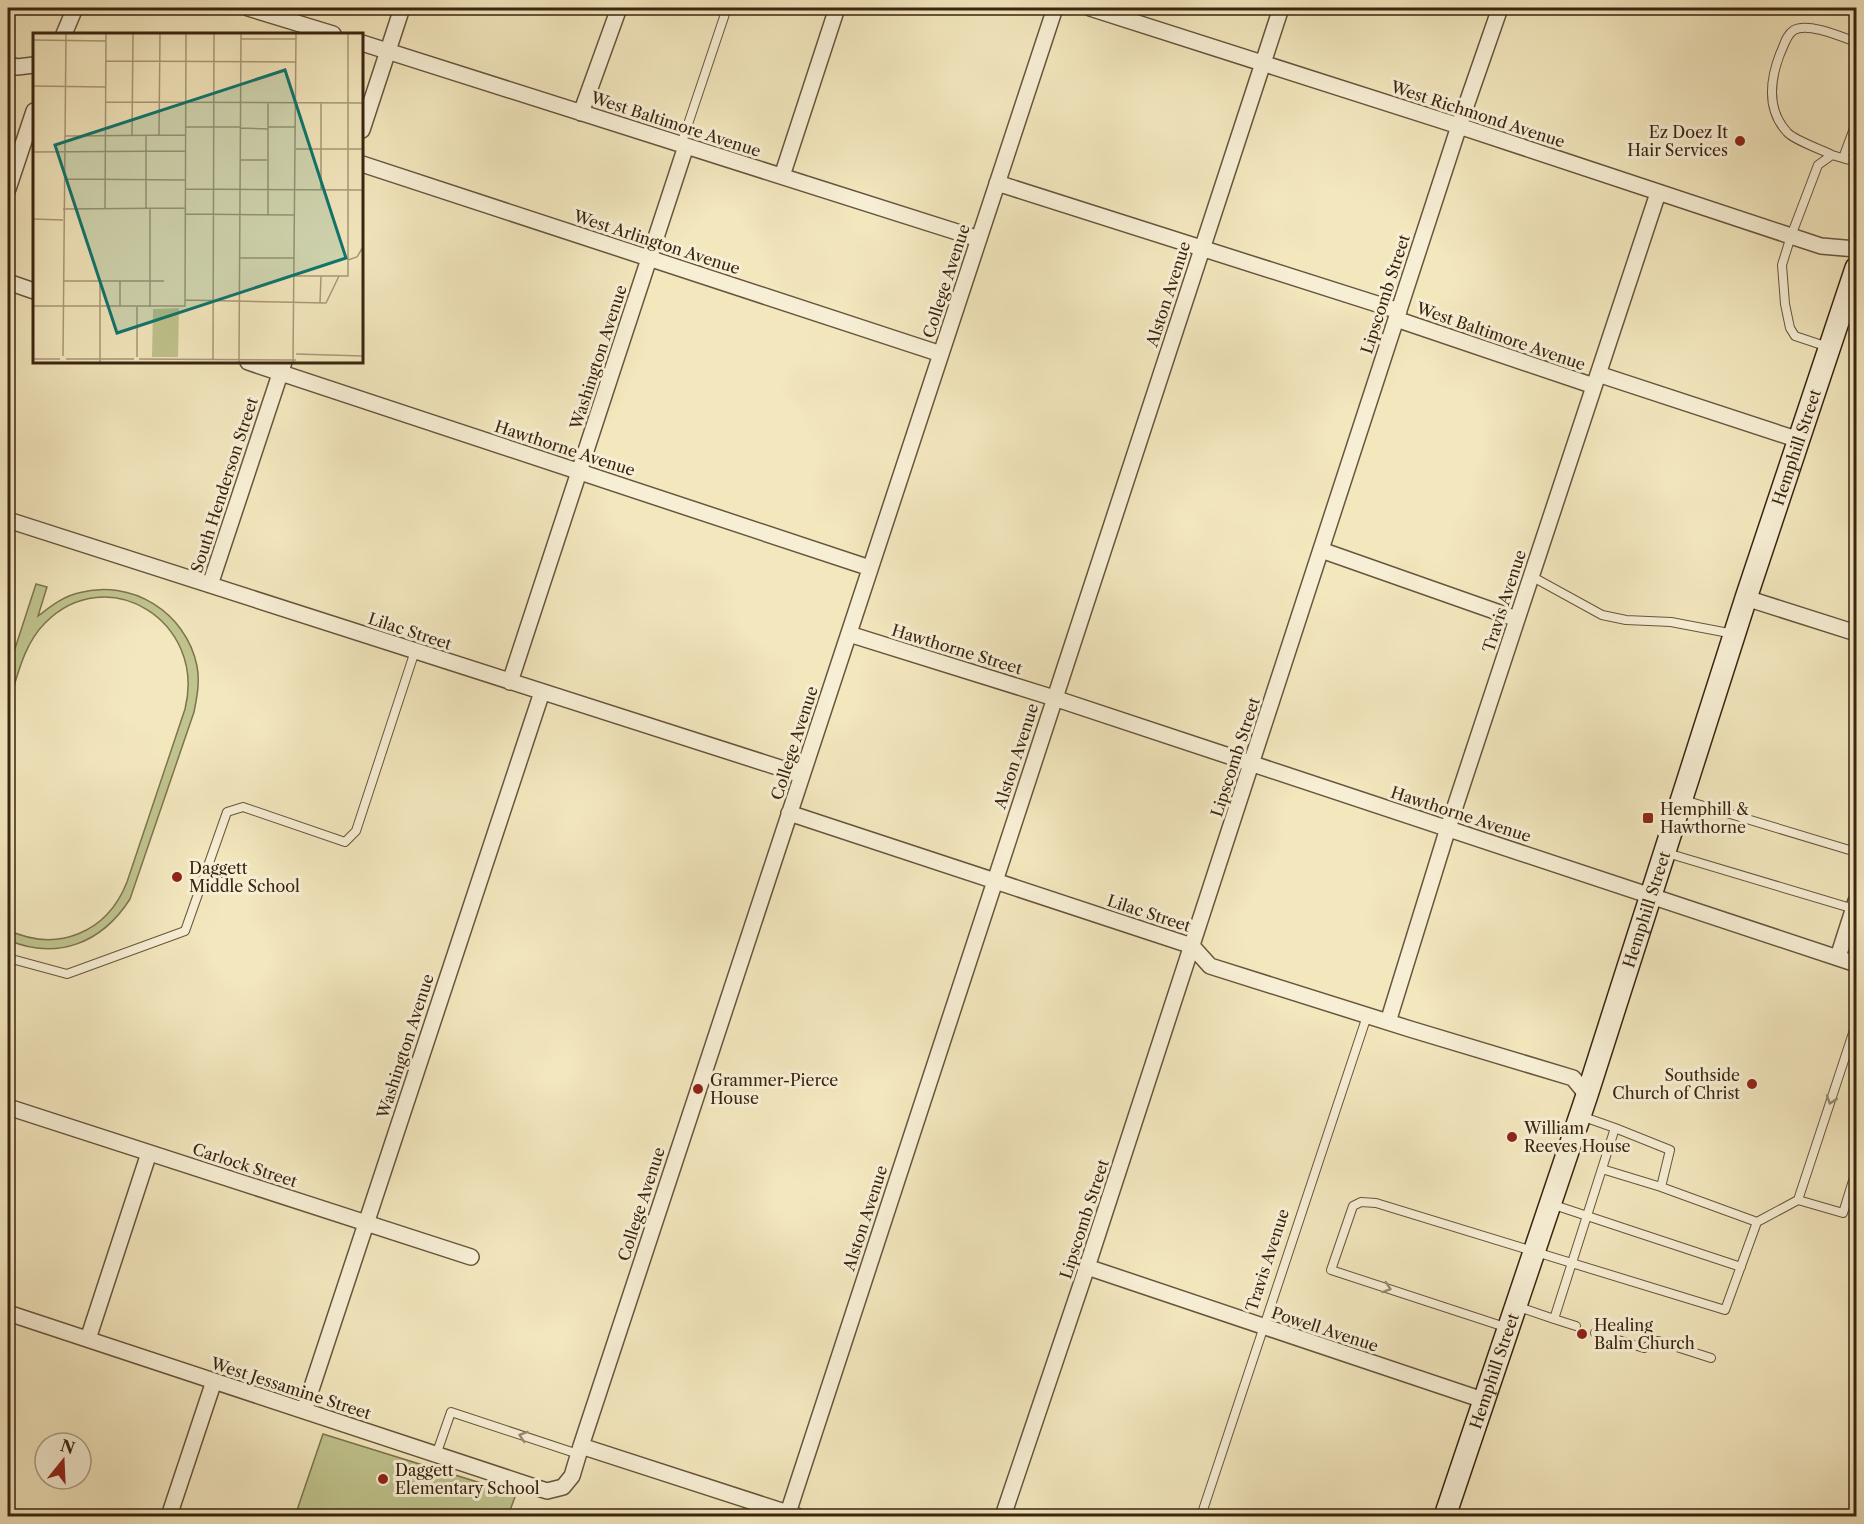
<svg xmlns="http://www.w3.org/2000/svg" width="1864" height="1524" font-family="'Libre Caslon Text',serif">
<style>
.green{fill:#c0c48e;stroke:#7d744f;stroke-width:1.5}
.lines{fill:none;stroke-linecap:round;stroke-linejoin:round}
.lane-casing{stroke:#68553c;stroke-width:10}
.street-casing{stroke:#68553c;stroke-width:18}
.secondary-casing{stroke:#3a2410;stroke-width:24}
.lane{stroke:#f7efd5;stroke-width:8}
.street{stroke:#f7efd5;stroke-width:15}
.secondary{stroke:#f7efd5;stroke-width:21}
.oneway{stroke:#988a72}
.poi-dot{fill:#8f2418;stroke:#f7efd5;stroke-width:2}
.labels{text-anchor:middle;stroke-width:6;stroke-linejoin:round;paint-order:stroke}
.street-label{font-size:16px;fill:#3a2410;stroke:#f7efd5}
.poi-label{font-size:16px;fill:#3a2410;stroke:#f7efd5;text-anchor:start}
.inset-road{fill:none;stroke:#a99978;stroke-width:1.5}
.view{fill:#0f766e;fill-opacity:0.15;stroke:#0f766e;stroke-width:3}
.inset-edge{fill:none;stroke:#3a2410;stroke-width:3}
</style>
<rect width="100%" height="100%" fill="#f3e7be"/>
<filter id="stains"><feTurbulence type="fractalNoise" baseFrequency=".00333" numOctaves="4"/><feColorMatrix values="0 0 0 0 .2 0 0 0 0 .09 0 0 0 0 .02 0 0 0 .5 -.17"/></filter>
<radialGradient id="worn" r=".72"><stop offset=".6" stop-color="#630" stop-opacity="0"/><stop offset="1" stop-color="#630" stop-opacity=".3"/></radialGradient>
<!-- green -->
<path class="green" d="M36,584L47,587L38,616C50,607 62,597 78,593C131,578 186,612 197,666C200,682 197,697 194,712L130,899C102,943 57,961 8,940V930C57,953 107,933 127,882L185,709C207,621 107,560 45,623C23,645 17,678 8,706V670Z
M323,1434L516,1494L508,1516H295Z"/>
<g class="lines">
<!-- lane casing -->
<g class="lane-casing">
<path id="lane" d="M681,145L727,8
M1832,155C1822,150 1792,139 1787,132C1766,109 1770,80 1780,54C1784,46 1786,35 1794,30C1808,22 1842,37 1856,42
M1843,158L1856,123
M1828,347L1795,336L1790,328L1785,304L1782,265L1791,236L1818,165L1832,155L1856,162
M1531,576L1602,615L1626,620L1671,622L1734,634
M1684,800L1856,852
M1667,853L1854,909
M8,958L67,974L185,931L227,812L243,807L345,842L356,831L415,651
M1615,1128L1670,1150L1661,1187L1757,1222
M1602,1169L1661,1187
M1798,1200L1843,1213L1856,1171
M1551,1204L1741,1267
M1516,1306L1554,1319L1615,1128L1581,1116
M1554,1319L1576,1326
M1508,1328L1331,1270L1353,1206L1361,1202L1376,1203L1725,1310L1757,1222L1798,1200L1856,1024
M1595,1333L1644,1348L1658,1341L1711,1358
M436,1455L451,1412L578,1454
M1201,1516L1367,1016"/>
</g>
<!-- street casing -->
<g class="street-casing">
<path id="street" d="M248,8L333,34
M1090,8L1459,126L1821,246L1856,249
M64,34L75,8
M362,43L979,239
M8,64L17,67L34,65
M581,113L619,8
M362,130L402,8
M362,164L941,354
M782,176L837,8
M997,183L1399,311
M8,189L34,111
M8,282L34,291
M1396,319L1594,386
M248,362L870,568
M1598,374L1799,440
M8,520L802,775
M1321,550L1517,619
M210,585L284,362
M1746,598L1856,633
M849,634L1054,698L1856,964
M510,682L686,146
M789,813L1192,946L1210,966L1410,1029L1573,1078L1587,1095
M1838,957L1856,901
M1388,1022L1448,828L1658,193
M8,1107L471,1257
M1087,1267L1483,1400
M8,1313L547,1491L563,1487L572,1476L581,1446L1055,8
M88,1339L149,1153
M304,1411L542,692
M581,1446L797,1516
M169,1516L214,1381
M787,1516L1281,8
M1003,1516L1087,1267L1459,126L1500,8"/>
</g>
<!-- secondary casing -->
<g class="secondary-casing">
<g id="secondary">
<path id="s1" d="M1445,1516L1587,1095L1746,598L1856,268"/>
</g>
</g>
<!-- lane -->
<use href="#lane" class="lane"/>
<!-- street -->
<use href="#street" class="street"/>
<!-- secondary -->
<use href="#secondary" class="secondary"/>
</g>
<!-- one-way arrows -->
<defs><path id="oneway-chevron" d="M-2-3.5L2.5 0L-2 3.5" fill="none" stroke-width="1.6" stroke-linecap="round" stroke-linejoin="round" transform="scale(1.5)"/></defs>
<g class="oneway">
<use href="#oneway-chevron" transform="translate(1831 1100) rotate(109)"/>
<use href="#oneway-chevron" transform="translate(1387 1288) rotate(18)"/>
<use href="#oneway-chevron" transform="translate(523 1436) rotate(-162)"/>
</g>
<!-- markers -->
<g class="poi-dot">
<circle cx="1740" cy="141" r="6"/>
<rect x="1642" y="812" width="12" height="12" rx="3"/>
<circle cx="177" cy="877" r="6"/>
<circle cx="1752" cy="1084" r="6"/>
<circle cx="698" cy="1089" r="6"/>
<circle cx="1512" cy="1137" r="6"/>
<circle cx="1582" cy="1334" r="6"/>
<circle cx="383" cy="1479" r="6"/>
</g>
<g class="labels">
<!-- street labels -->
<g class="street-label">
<text transform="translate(1478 114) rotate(18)" y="6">West Richmond Avenue</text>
<text transform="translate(676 124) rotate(18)" y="6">West Baltimore Avenue</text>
<text transform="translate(657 242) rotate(18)" y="6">West Arlington Avenue</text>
<text transform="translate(946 281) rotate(-72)" y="6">College Avenue</text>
<text transform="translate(1168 294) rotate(-72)" y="6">Alston Avenue</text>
<text transform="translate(1385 294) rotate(-72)" y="6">Lipscomb Street</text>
<text transform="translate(1501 336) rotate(19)" y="6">West Baltimore Avenue</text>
<text transform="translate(598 357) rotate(-72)" y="6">Washington Avenue</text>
<text transform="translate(565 448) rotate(18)" y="6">Hawthorne Avenue</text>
<text dy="6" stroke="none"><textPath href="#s1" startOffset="1125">Hemphill Street</textPath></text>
<text transform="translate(224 485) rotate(-72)" y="6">South Henderson Street</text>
<text transform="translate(1504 601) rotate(-72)" y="6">Travis Avenue</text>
<text transform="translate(410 631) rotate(18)" y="6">Lilac Street</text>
<text transform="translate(957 649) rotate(17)" y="6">Hawthorne Street</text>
<text transform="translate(794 743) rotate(-72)" y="6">College Avenue</text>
<text transform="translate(1016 756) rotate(-72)" y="6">Alston Avenue</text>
<text transform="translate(1235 757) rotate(-72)" y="6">Lipscomb Street</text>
<text transform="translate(1461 814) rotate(18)" y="6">Hawthorne Avenue</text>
<text dy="6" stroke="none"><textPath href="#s1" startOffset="639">Hemphill Street</textPath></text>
<text transform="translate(1149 913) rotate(18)" y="6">Lilac Street</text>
<text transform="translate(405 1046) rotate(-72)" y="6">Washington Avenue</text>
<text transform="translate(245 1165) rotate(18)" y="6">Carlock Street</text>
<text transform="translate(641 1204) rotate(-72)" y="6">College Avenue</text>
<text transform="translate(865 1218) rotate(-72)" y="6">Alston Avenue</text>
<text transform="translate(1084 1219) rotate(-72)" y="6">Lipscomb Street</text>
<text transform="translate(1267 1260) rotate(-72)" y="6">Travis Avenue</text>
<text transform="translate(1325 1329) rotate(18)" y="6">Powell Avenue</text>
<text dy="6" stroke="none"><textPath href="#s1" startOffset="153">Hemphill Street</textPath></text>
<text transform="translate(291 1388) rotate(18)" y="6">West Jessamine Street</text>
</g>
<!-- poi labels -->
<g class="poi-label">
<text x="1728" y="138" text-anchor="end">Ez Doez It<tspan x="1728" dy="18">Hair Services</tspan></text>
<text x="1660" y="815">Hemphill &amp;<tspan x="1660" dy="18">Hawthorne</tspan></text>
<text x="189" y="874">Daggett<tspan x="189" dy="18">Middle School</tspan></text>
<text x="1740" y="1081" text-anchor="end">Southside<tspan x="1740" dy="18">Church of Christ</tspan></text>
<text x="710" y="1086">Grammer-Pierce<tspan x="710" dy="18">House</tspan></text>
<text x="1524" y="1134">William<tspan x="1524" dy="18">Reeves House</tspan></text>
<text x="1594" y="1331">Healing<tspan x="1594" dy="18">Balm Church</tspan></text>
<text x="395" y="1476">Daggett<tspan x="395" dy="18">Elementary School</tspan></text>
</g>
</g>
<!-- overview -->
<g transform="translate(33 33)">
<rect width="330" height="330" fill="#f3e7be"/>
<path d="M146,275L145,324H119L120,276Z" fill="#c0c48e"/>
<path class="inset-road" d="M208,6H263M0,7L73,8M73,28L263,29M0,53L73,54M73,69L330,70M153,94H207M235,94H262M207,95L235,96M126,102L127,1M32,103L153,102M99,103L100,1M263,116H330M0,119L153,118M207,127H234M31,146L153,147M153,156L330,157M288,156V69M113,175V102M30,176L152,175M72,176L73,1M152,181L261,182M235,182V69M0,186L30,187M207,225H261M315,227L324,224L330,214M261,243H315V1M31,248H131M152,267L293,270L306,243M287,270L288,243M0,273H152L153,1M87,273V248M117,274V175M263,321L330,323M30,323L33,1M104,324V274M0,326H27M33,326H101M106,326L263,327M180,326L181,1M67,329V248M206,329L208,1M260,329L263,1"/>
<path class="view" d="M252,37L313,225L84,300L22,112Z"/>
<rect width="330" height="330" class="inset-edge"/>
</g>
<!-- margin -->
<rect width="1864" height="1524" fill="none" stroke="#f3e7be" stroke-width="30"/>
<rect x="9" y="9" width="1846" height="1506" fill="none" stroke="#3a2410" stroke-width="3"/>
<rect x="15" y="15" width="1834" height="1494" fill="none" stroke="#3a2410" stroke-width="1.5"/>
<!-- north arrow -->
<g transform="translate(63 1461) rotate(18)"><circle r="28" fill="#f7efd5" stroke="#ab9e86" stroke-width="1.5"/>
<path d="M0-4.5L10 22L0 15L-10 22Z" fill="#8f2418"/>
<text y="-9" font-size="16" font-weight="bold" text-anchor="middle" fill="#3a2410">N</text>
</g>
<rect width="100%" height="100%" filter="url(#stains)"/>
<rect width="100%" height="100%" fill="url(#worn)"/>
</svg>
